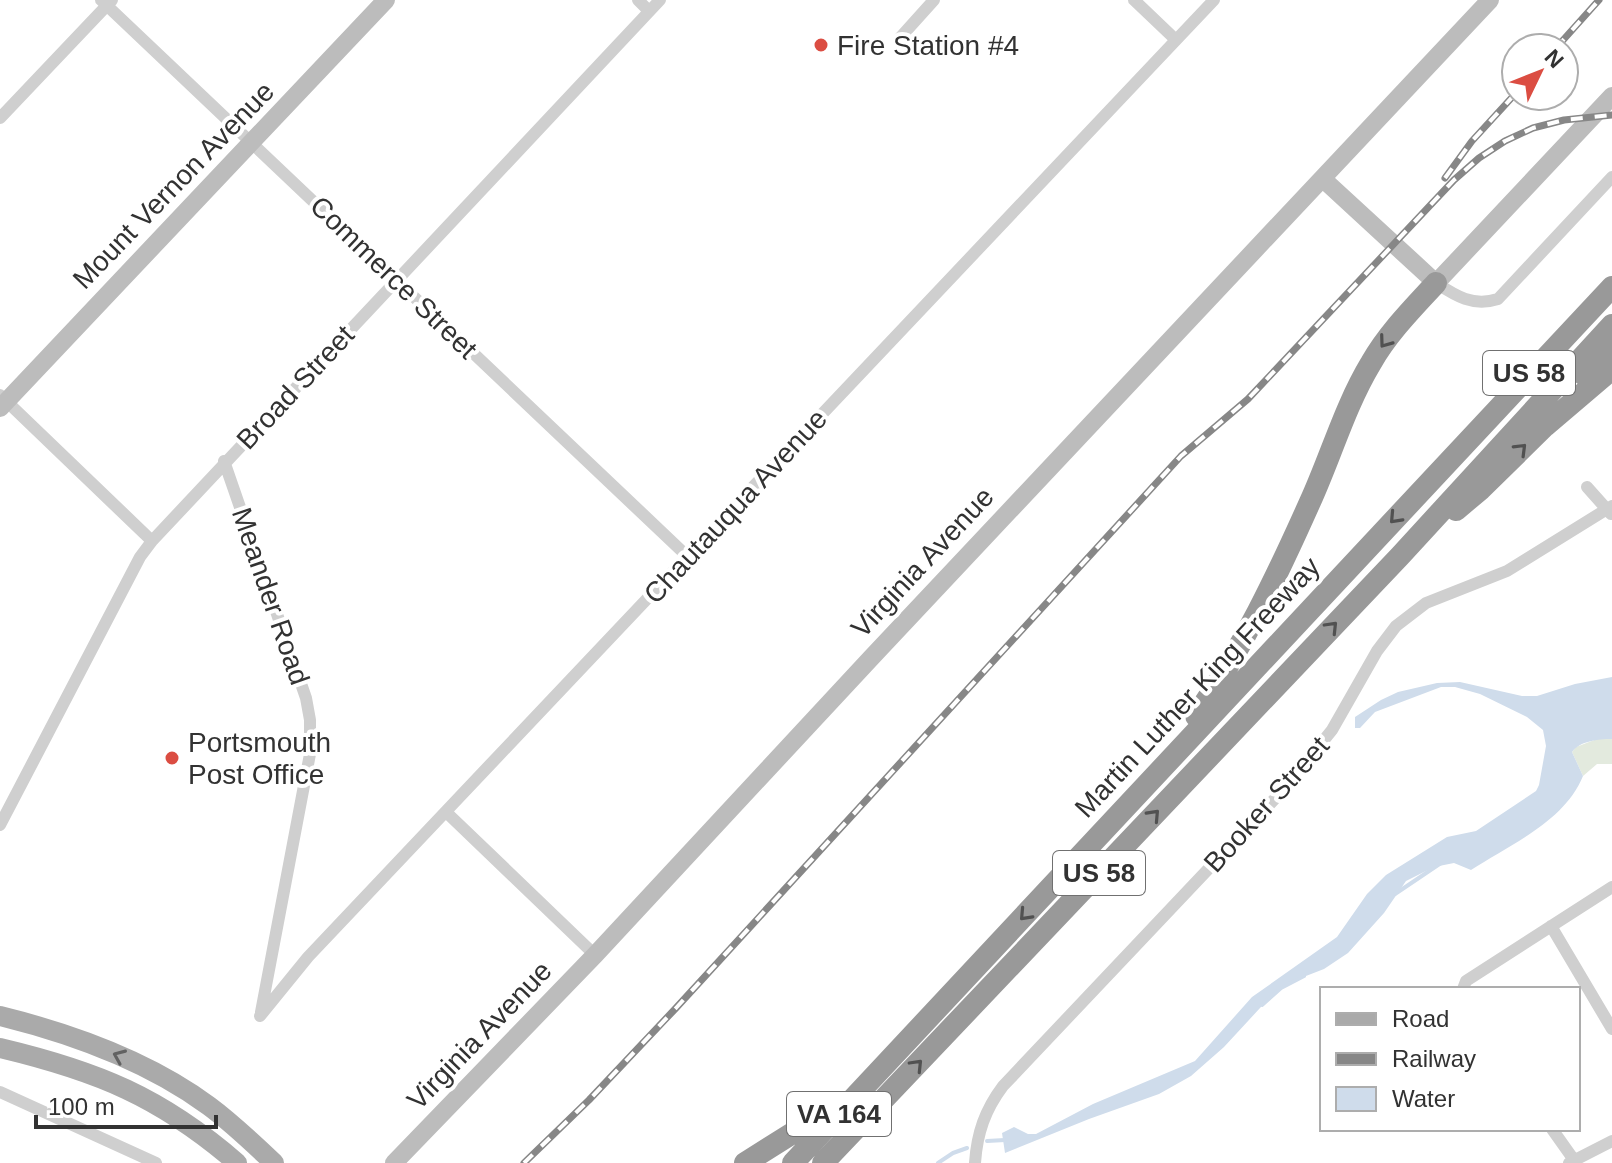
<svg xmlns="http://www.w3.org/2000/svg" width="1612" height="1163" font-family="Helvetica,sans-serif">
<style>
.green{fill:#e3eade}
.water{fill:#cfdceb}
.lines{fill:none;stroke-linecap:round;stroke-linejoin:round}
.stream{stroke:#cfdceb;stroke-width:4}
.street{stroke:#cfcfcf;stroke-width:12}
.secondary{stroke:#bcbcbc;stroke-width:18}
.primary{stroke:#aaa;stroke-width:20}
.highway{stroke:#999;stroke-width:22}
.rail-casing{stroke:#878787;stroke-width:7}
.rail{stroke:#fff;stroke-width:4;stroke-dasharray:12;stroke-linecap:butt}
.oneway{stroke:#515151}
.oneway2{stroke:#626262}
.poi-dot{fill:#db4d42;stroke:#fff;stroke-width:3}
.labels{text-anchor:middle;stroke-width:8;stroke-linejoin:round;paint-order:stroke}
.shield{fill:#fff;stroke:#707070;stroke-width:2}
.shield-label{font-size:26px;font-weight:bold;fill:#323232}
.poi-label{font-size:28px;fill:#323232;stroke:#fff;text-anchor:start}
.street-label{font-size:28px;fill:#323232;stroke:#fff}
</style>
<rect width="100%" height="100%" fill="#fff"/>
<!-- green -->
<path class="green" d="M1597,739H1612V764H1597L1583,776L1572,752L1576,747Z"/>
<!-- water -->
<path class="water" d="M1612,677V739C1598,739 1580,741 1572,752L1583,776C1565,821 1510,845 1471,870L1454,863L1434,867L1406,881L1384,913L1348,953L1324,969L1293,981L1273,994L1224,1047L1191,1076L1159,1094L1089,1119L1005,1153L1002,1133L1014,1127L1028,1134H1036L1093,1104L1195,1061L1252,997L1337,937L1367,894L1386,875L1447,837L1476,831L1536,791L1539,785L1546,746L1543,730L1527,717L1480,694L1455,687H1441L1375,712L1360,728H1355V717L1381,700L1398,692L1437,683L1460,682L1522,696H1537L1575,684Z"/>
<g class="lines">
<!-- stream -->
<path class="stream" d="M1395,894L1441,863
M1262,1005L1281,988L1304,976
M987,1141L1005,1140
M938,1163L953,1153L967,1148"/>
<!-- street -->
<path class="street" d="M101,0L687,556
M638,0L649,11
M1134,0L1176,40
M898,40L934,0
M0,118L112,0
M1436,283C1456,296 1473,307 1498,299L1612,177
M0,395L152,541
M224,461L306,698L310,720V754L261,1012
M1587,487L1611,514
M446,812L595,955
M0,825L140,557L152,541L660,0
M1551,926L1612,1029
M1463,989L1466,981L1612,887
M260,1016L308,957L1214,0
M0,1092L156,1163
M1552,1129L1574,1160
M975,1163C977,1133 985,1110 1003,1086L1286,787L1332,730L1377,651L1396,626L1426,603L1507,571L1612,506
M1569,1163L1612,1141"/>
<!-- secondary -->
<path class="secondary" d="M1323,179L1436,283L1612,96
M0,408L386,0
M394,1163L595,955L871,658L1490,0"/>
<!-- primary -->
<path class="primary" d="M0,1016C73,1034 148,1061 209,1106C232,1123 253,1143 274,1163
M0,1048C97,1071 161,1097 237,1163"/>
<!-- highway -->
<path class="highway" d="M1583,374L1612,349
M1456,510L1481,489L1545,426L1612,369
M1196,716C1242,649 1277,576 1310,502C1331,456 1345,406 1371,363C1388,333 1413,308 1436,283
M745,1163L831,1109
M793,1163L1612,287
M823,1163L1400,556L1612,325"/>
<!-- rail casing -->
<g class="rail-casing">
<path id="rail" d="M1556,48L1599,0
M1445,178L1472,141L1516,93
M524,1163L589,1100L676,1008L1181,456L1248,399L1454,180L1479,158L1505,141L1533,128L1564,120L1612,115"/>
</g>
<!-- rail -->
<use href="#rail" class="rail"/>
</g>
<!-- one-way arrows -->
<defs><path id="oneway-chevron" d="M-2-3.5L2.5 0L-2 3.5" fill="none" stroke-width="1.6" stroke-linecap="round" stroke-linejoin="round" transform="scale(2)"/></defs>
<g class="oneway">
<use href="#oneway-chevron" transform="translate(1385 342) rotate(126)"/>
<use href="#oneway-chevron" transform="translate(1521 449) rotate(-45)"/>
<use href="#oneway-chevron" transform="translate(1395 518) rotate(133)"/>
<use href="#oneway-chevron" transform="translate(1332 627) rotate(-46)"/>
<use href="#oneway-chevron" transform="translate(1154 815) rotate(-47)"/>
<use href="#oneway-chevron" transform="translate(1025 915) rotate(133)"/>
<use href="#oneway-chevron" transform="translate(917 1065) rotate(-46)"/>
</g>
<use class="oneway2" href="#oneway-chevron" transform="translate(119 1056) rotate(-157)"/>
<!-- markers -->
<g class="poi-dot">
<circle cx="821" cy="45" r="8"/>
<circle cx="172" cy="758" r="8"/>
</g>
<g class="labels">
<!-- shield labels -->
<g class="shield">
<rect x="1483" y="351" width="92" height="44" rx="6"/>
<rect x="1053" y="851" width="92" height="44" rx="6"/>
<rect x="787" y="1092" width="104" height="44" rx="6"/>
</g>
<g class="shield-label">
<text x="1529" y="382">US 58</text>
<text x="1099" y="882">US 58</text>
<text x="839" y="1123">VA 164</text>
</g>
<!-- poi labels -->
<g class="poi-label">
<text x="837" y="55">Fire Station #4</text>
<text x="188" y="752">Portsmouth<tspan x="188" dy="32">Post Office</tspan></text>
</g>
<!-- street labels -->
<g class="street-label">
<text transform="translate(173 185) rotate(-46)" y="10">Mount Vernon Avenue</text>
<text transform="translate(394 277) rotate(44)" y="10">Commerce Street</text>
<text transform="translate(295 387) rotate(-47)" y="10">Broad Street</text>
<text transform="translate(735 506) rotate(-47)" y="10">Chautauqua Avenue</text>
<text transform="translate(922 562) rotate(-47)" y="10">Virginia Avenue</text>
<text transform="translate(271 596) rotate(71)" y="10">Meander Road</text>
<text transform="translate(1197 687) rotate(-47)" y="10">Martin Luther King Freeway</text>
<text transform="translate(1266 804) rotate(-48)" y="10">Booker Street</text>
<text transform="translate(479 1035) rotate(-46)" y="10">Virginia Avenue</text>
</g>
</g>
<!-- legend -->
<rect x="1320" y="987" width="260" height="144" fill="#ffffff" stroke="#adadad" stroke-width="2"/>
<rect x="1336" y="1013" width="40" height="12" fill="#aaaaaa" stroke="#adadad" stroke-width="2"/>
<text x="1392" y="1027" font-size="24" fill="#323232">Road</text>
<rect x="1336" y="1053" width="40" height="12" fill="#878787" stroke="#adadad" stroke-width="2"/>
<text x="1392" y="1067" font-size="24" fill="#323232">Railway</text>
<rect x="1336" y="1087" width="40" height="24" fill="#cfdceb" stroke="#adadad" stroke-width="2"/>
<text x="1392" y="1107" font-size="24" fill="#323232">Water</text>
<!-- north arrow -->
<g transform="translate(1540 72) rotate(47)"><circle r="38" fill="#ffffff" stroke="#adadad" stroke-width="2"/>
<path d="M0-6L14 30L0 20L-14 30Z" fill="#db4d42"/>
<text y="-12" font-size="22" font-weight="bold" text-anchor="middle" fill="#323232">N</text>
</g>
<!-- scale -->
<path d="M36 1115v12h180v-12" fill="none" stroke="#323232" stroke-width="4"/>
<text x="48" y="1115" font-size="24" fill="#323232" stroke="#ffffff" stroke-width="6" paint-order="stroke">100 m</text>
</svg>
